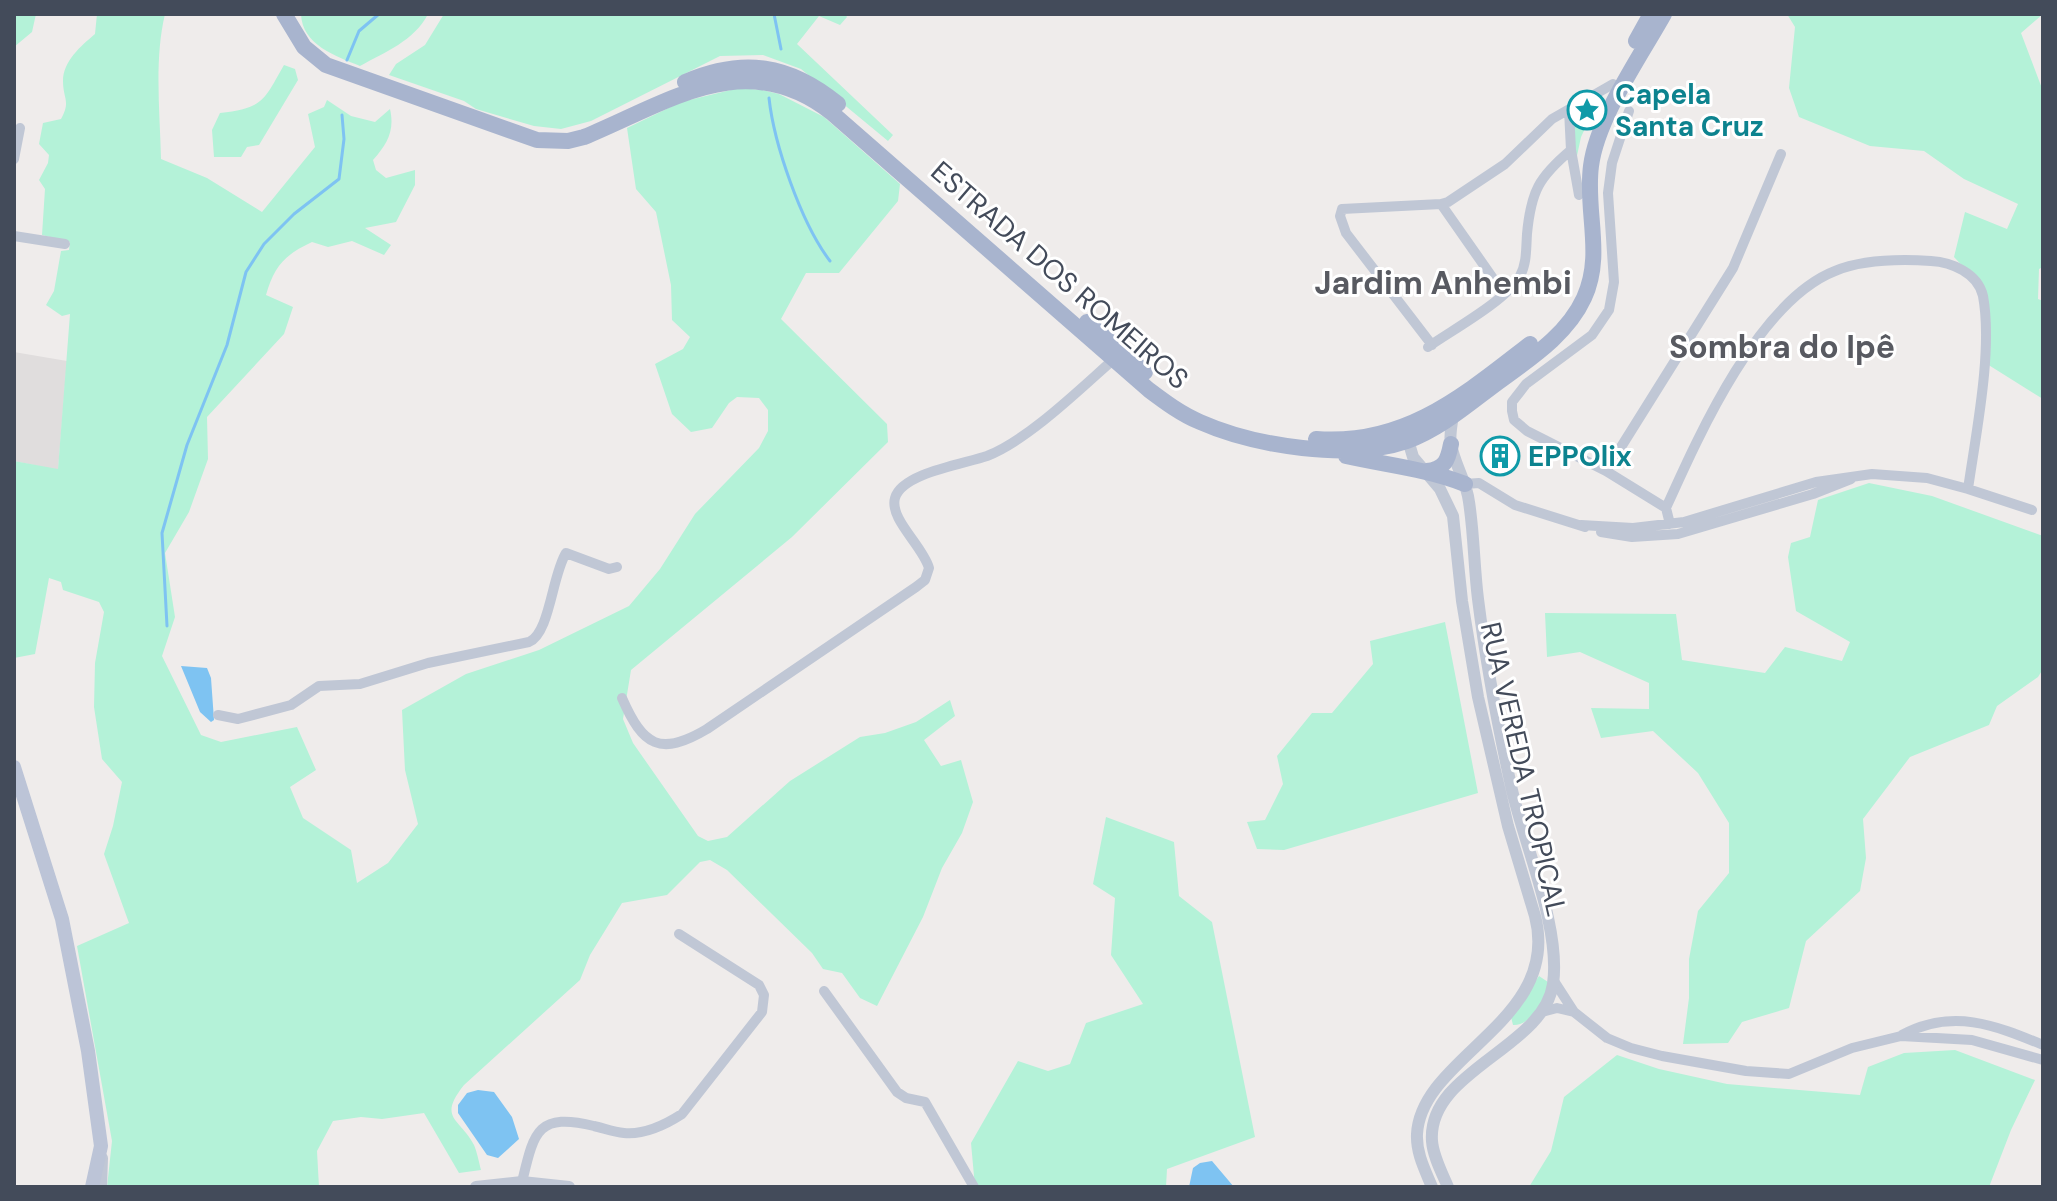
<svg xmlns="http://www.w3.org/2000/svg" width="2057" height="1201" font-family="'DM Sans',sans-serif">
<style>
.education{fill:#e0dddd}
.green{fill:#b4f2d8}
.water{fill:#7ec3f2}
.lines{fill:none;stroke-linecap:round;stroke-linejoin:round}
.stream{stroke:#7ec3f2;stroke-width:3}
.minor{stroke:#c0c7d5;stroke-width:10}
.tertiary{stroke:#c0c7d5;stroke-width:12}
.secondary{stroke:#bcc4d7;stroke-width:14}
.primary{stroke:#a8b4ce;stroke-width:16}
.labels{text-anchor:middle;stroke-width:6;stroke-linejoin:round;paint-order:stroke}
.culture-label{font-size:28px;font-weight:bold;fill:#0d838f;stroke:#fff;text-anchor:start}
.street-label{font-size:28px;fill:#434b5a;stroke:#fff}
.quarter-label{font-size:32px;font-weight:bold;fill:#585a61;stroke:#fff}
</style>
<rect width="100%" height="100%" fill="#efeceb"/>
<!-- education -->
<path class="education" d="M14,352L67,361L58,470L14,461Z"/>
<!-- green -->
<path class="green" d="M14,14H36L32,32L14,47Z
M97,14H165C154,60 160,112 161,159L207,178L262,212L315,147L308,114L324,107L327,100L351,116L375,122L390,109C395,131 387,144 373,160L376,170L386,178L415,170V185L396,222L365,228L391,245L384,255L352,241L328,247L312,242C284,255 274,267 266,295L293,307L284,334L207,417L208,459L189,512L165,553L175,617L162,656L201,735L221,742L297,727L316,770L290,787L303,818L351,850L357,883L388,863L418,824L405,770L402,710L466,674L539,650L629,606L660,569L695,514L759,448L768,431V410L759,398L737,397L729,403L712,428L691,432L672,414L655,364L683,349L690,337L672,320L671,285L656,212L636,189L627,128L681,102L739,88L762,90L779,94L824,117L900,184L898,201L839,273H806L781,319L887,424L888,442L792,537L631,670L623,719L633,743L698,836L708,841L727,837L790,781L860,737L885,733L916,722L950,700L955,716L924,740L941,766L961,760L973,802L962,833L942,868L923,917L877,1006L860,998L842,973L823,969L812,953L727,870L710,860L700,862L667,895L622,903L590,955L580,980L464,1085C437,1119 460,1118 474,1145C477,1152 479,1162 481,1170L459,1173L424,1113L382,1119L361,1117L333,1121L317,1151L319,1187H107L112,1141L77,946L129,923L104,854L113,826L122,782L102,759L94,707L95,663L104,612L99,602L63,590L61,582L49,578L35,654L14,658V461L58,469L70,314L62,316L46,305L54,291L61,251L69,250L70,242L42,235L45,189L39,180L48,163L49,155L39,144L43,123L61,119C71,101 63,99 63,81C63,61 81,46 95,34Z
M301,14H428C414,41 385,52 360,66C336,56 302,45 301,14Z
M444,14H845L847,17L840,25L819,16L797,44L893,135L888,141L801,69L763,55L720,56L591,121L561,129L534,126L476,109L464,101L389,75L396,64L425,45Z
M1787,14H2043L2021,33L2043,91V267L2039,269L2038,299L2043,301V399L1987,364L1985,290L1954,257L1965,212L2007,229L2018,204L1964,179L1924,151L1870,146L1799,117L1789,88L1795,27Z
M284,65L295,69L298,80L259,145L247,147L241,157H214L212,130L220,113C264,108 264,100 284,65Z
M1593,101L1596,105L1581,137L1575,165C1573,137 1565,116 1593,101Z
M1869,483L1932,496L2043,536V669L2038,677L1997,706L1989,725L1910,757L1863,819L1866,858L1860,891L1806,941L1789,1008L1742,1022L1728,1043L1683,1044L1689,998V959L1698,911L1729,873V823L1698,773L1653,731L1601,738L1591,708L1649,709V683L1580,652L1547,657L1545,613L1676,614L1682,660L1765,673L1785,647L1842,661L1850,642L1796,611L1788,557L1791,543L1810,537L1818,500Z
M1445,622L1478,793L1284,850L1257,849L1247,822L1265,820L1283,784L1277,756L1312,713H1332L1373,664L1370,641Z
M1106,817L1174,842L1179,896L1212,922L1255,1137L1167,1169L1166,1187H975L971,1143L1018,1061L1048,1071L1070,1064L1086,1023L1143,1004L1111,955L1115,898L1093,884Z
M1539,976L1548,982C1547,998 1531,1026 1513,1025L1511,1017Z
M1955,1050L2035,1080L2011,1130L1989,1187H1529L1551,1151L1564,1097L1617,1055L1659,1069L1727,1084L1860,1095L1868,1067L1904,1053Z"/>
<!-- water -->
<path class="water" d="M181,666L207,668L211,678L214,720L211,722L200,712Z
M478,1090L494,1092L512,1117L519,1139L498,1158L487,1155L458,1113V1105L467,1093Z
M1212,1161L1234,1187H1189L1193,1168L1200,1163Z"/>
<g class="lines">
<!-- stream -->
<path class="stream" d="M774,14L781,49
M347,60L359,31L379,14
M769,98C774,144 801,223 830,261
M167,626L162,533L187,445L227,345L246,272L264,244L294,214L339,179L344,139L342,115"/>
<!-- minor -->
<path class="minor" d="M1569,110L1571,150L1579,195
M1629,111L1612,163L1608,193L1614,282L1609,310L1592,335L1526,384L1512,402V411L1514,420L1527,431L1606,471L1666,508L1670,524
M14,159L20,128
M1441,204L1504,294
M14,236L65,244
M1432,345L1346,233L1340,216L1342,209L1441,204L1448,202L1505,164L1552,119L1613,84
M1428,347C1452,330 1506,301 1520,276C1527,263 1526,248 1527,234C1531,191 1539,177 1571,150
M1606,471L1733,268L1781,154
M1465,484L1479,483L1515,505L1585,527
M1666,508C1698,437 1758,301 1835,271C1864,259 1900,259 1931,261C1951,262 1978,273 1983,296C1993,350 1976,433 1968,489
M1581,525L1633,528L1684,522L1816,482L1872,474L1927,478L1968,489L2032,510
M1601,532L1632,537L1678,534L1813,494L1851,479
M622,698C643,746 660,757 707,729L916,587L925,580L929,568C923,546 889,519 895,498C902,473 964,464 987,456C1028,440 1080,389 1114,359
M218,715L238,719L291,705L319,686L360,684L428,663L529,642C550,633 552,575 566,553L609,569L617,567
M1554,981L1574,1012L1607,1038L1631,1048L1662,1056L1746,1071L1789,1074L1852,1048L1901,1036L1972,1040L2043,1060
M824,991L897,1092L906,1098L925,1102L974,1187
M1542,1012L1557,1008L1574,1012
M1902,1035C1952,1008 1995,1025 2043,1045
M522,1182C534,1132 537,1112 594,1126C603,1128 614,1132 624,1133C645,1135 665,1125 682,1114L762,1012L764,995L759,985L679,934"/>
<!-- tertiary -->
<path class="tertiary" d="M1408,440L1413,457L1440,489L1453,516L1462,601L1478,697L1508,826L1535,916C1562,1021 1421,1056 1417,1134C1416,1153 1425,1170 1432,1187
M101,1187L102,1158
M476,1187L522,1182L569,1187
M1448,1187C1442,1173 1433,1156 1432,1141C1427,1071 1544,1048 1553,984C1561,928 1525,847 1512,790C1498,727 1486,663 1478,599C1474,567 1474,534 1469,502C1467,482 1454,464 1451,444C1449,435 1452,424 1453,414"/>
<!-- secondary -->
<path class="secondary" d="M14,767L62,919L88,1051L101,1146L92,1187"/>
<!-- primary -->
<path class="primary" d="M284,14L304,47L326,65L537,140L568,141L584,137C669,102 746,45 832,113L1149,390C1165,402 1181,414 1200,422C1254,446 1350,461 1407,441C1443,428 1473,400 1504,378C1534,356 1568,333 1584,298C1604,255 1585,211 1591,166C1597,118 1640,57 1664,14
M1636,41L1651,14
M685,82C743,57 789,64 838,104
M1087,322L1145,372
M1316,439C1405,446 1464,395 1530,344
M1346,456C1386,465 1427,469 1465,484
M1427,471C1445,469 1448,460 1451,444"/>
</g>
<!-- icons -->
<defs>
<g id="sight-ring" transform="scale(2)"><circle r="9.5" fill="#fff" stroke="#0f9aa8" stroke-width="1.5"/><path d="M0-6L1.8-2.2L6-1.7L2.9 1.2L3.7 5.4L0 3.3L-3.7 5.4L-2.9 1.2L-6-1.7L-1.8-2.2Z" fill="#0f9aa8"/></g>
<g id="building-ring" transform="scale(2)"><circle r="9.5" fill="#fff" stroke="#0f9aa8" stroke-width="1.5"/><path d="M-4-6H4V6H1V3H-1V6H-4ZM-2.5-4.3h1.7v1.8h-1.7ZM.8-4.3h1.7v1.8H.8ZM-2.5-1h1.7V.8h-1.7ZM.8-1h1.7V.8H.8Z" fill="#0f9aa8"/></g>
</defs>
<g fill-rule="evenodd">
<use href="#sight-ring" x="1587" y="110"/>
<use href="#building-ring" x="1500" y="456"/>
</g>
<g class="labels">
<!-- culture labels -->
<g class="culture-label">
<text x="1615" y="104">Capela<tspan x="1615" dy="32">Santa Cruz</tspan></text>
<text x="1528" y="466">EPPOlix</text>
</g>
<!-- street labels -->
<g class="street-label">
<text transform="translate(1060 275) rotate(41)" y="10">ESTRADA DOS ROMEIROS</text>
<text transform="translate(1524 769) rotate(77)" y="10">RUA VEREDA TROPICAL</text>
</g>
<!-- quarter labels -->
<g class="quarter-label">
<text x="1443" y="294">Jardim Anhembi</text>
<text x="1782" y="358">Sombra do Ipê</text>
</g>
</g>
<!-- border -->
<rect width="2057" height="1201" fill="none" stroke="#434b5a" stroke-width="32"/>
</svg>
